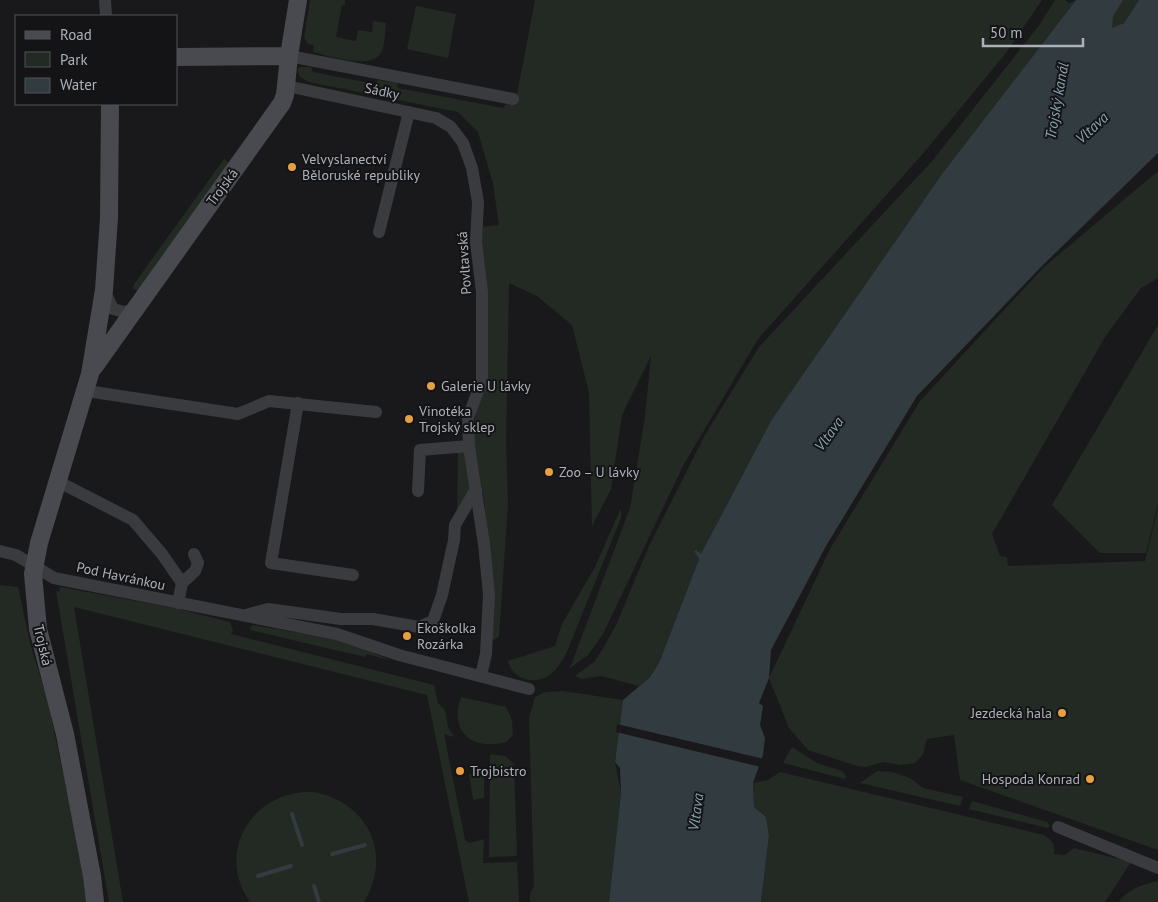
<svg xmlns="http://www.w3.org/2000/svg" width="1158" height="902" font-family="'PT Sans',sans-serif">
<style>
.green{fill:#232a23}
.water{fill:#313b40}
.pier{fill:#19191b}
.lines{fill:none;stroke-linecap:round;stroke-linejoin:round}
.stream{stroke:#313b40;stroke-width:4}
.street{stroke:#3a3b3f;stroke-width:12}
.secondary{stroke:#484a4f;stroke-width:18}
.poi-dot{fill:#e79f44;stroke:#141416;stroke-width:2}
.labels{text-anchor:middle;stroke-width:4;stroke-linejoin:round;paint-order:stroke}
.street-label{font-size:14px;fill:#acb1b9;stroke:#141416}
.poi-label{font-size:14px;fill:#acb1b9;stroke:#141416;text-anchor:start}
.water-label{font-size:15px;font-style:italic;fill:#85a2b2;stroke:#141416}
</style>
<rect width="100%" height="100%" fill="#19191b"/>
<!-- green -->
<path class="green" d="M310,0H345V5H342L336,37L356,41L358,30L372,32L373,21L386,23C385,32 385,43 382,51C374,71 329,56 313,52L314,45L308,44L304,38Z
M535,0H1042L1006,53L921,156L758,339L684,464L603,634L588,655L570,668L630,508L645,417L651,356L622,415L611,489L592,526L589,393L572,325L537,296L509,283L506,441L508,503L499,637L491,641L490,564L484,500L474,442L475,419L483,390L479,227L499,225L493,184L478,132L458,112L309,82L300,77L297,71L299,67H311L313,72L375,84L378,80L397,83L398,88L503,108L506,104L515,105Z
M1055,0H1065L1069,3L1076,0L942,174L772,419L701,555L696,550L694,551L699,559L659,663L649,677L639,686L601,676L582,679L575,676L594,662L604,647L617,623L649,546L705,435L759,347L933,160L1040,24Z
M1077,0H1139L1124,23L1111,29Z
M416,6L456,14L448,58L407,49Z
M224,159L231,164L140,293L133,288L134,284Z
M1158,171V278L1141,288L1105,337L992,534L1000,556L1007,557L1008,566L1145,561L1158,508V850L960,780L954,735L927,739L923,754L915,763L900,765L883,762L866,767L857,766L808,750L789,728L769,678L830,549L920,401L1044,267Z
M1158,325V504L1146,553H1100L1052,505Z
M467,451L472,490L457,516L458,452Z
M621,508V518L566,654C562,660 558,669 552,673C537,686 513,681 508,661L555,646L562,624L595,567Z
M0,585L18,587L31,647L47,697L68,796L72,801L81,857L86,902H0Z
M60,587L174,608L230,622L233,630L231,634L434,685L438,703L445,710L448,727L454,737L444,734L465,840L469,843L484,839L483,863L517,862L519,902H469L427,695L74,607L123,902H109L56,591L59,592Z
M252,625L346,641L392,661L367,654L365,657L250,630Z
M563,691L623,700L615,762L621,793L609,902H530V894L534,886L529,718L535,697L545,692Z
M461,697L506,707L512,720L513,735L506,742C472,751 449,732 461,697Z
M792,747L817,763L842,771L846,776L845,779L783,763Z
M490,754L505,756L514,764L517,856L489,857Z
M877,771L892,772L910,778L923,788L963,797L960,806L860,783Z
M780,772L1044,835C1053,841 1055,844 1054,854L1065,855L1074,848L1131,862L1105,902H761L769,835L766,817L754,807L753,783L768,780Z
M469,774H484V798L473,800Z
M313,792C368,801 393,855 364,902H250C214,851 254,789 313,792Z
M972,801L1047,822L1050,826L1048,828L969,809Z
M1158,881V902H1119C1127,889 1145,884 1158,881Z"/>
<!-- water -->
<path class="water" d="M1076,0H1123L1113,16L1112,28L1124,23L1139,0H1158V153L1041,267L917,396L826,546L771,650L769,678L759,703L763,706L760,725L765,738L763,755L753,783L754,807L766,817L769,835L761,902H609L621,793L620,768L615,762L623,700L649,678L659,663L699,559L694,551L696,550L701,554L772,419L942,174Z"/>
<!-- pier -->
<path class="pier" d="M617,724L764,759L761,767L616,732Z"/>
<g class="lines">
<!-- stream -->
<path class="stream" d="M292,814L302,845
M332,854L365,845
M258,876L291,866
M314,886L319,902"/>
<!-- street -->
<path class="street" d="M105,0L106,16
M289,56L513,99
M287,86L436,118L451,127L463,143L472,168L478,202L476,242L482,292V380L468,418L469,446L484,544L489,595L486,654L481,675
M379,232L409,112
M104,290L113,309L124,312L134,310
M87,391L238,414L269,401L376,412
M298,403L271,563L353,575
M59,482L133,520L162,554L182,583L178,603
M418,491L420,450L469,446
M0,551L16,555L54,578L337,634L399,655L529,689
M182,583L195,571L198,563L194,554
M246,615L268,609L341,619H373L419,627L433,621L442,595L454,540L455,525L476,489
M1058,827L1158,868"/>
<!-- secondary -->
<path class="secondary" d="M176,57L289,56
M94,367L282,103L285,95L289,56L298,0
M95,902L92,876L65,734L38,629L33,574L39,543L90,374L104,290L109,218L110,104"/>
</g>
<!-- markers -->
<g class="poi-dot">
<circle cx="292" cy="167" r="5"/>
<circle cx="431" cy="386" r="5"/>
<circle cx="409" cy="419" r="5"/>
<circle cx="549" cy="472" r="5"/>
<circle cx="407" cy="636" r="5"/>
<circle cx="1062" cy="713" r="5"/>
<circle cx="460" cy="771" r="5"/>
<circle cx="1090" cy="779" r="5"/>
</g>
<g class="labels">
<!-- street labels -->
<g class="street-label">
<text transform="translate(382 91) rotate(12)" y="5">Sádky</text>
<text transform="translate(222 187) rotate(-53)" y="5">Trojská</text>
<text transform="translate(464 263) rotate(-94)" y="5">Povltavská</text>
<text transform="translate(121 576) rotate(12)" y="5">Pod Havránkou</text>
<text transform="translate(43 645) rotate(77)" y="5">Trojská</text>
</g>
<!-- poi labels -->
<g class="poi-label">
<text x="302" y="164">Velvyslanectví<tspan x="302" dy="16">Běloruské republiky</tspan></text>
<text x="441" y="391">Galerie U lávky</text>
<text x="419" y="416">Vinotéka<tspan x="419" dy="16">Trojský sklep</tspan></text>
<text x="559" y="477">Zoo – U lávky</text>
<text x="417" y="633">Ekoškolka<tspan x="417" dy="16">Rozárka</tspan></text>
<text x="1052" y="718" text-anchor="end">Jezdecká hala</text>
<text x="470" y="776">Trojbistro</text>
<text x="1080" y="784" text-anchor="end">Hospoda Konrad</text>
</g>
<!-- water labels -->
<g class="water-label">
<text transform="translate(1057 101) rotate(-80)" y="5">Trojský kanál</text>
<text transform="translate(1092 128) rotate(-43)" y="5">Vltava</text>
<text transform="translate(829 434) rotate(-54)" y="5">Vltava</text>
<text transform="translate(696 812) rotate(-82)" y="5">Vltava</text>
</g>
</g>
<!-- legend -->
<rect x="15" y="15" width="162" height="90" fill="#141416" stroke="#515357"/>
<rect x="25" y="31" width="25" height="8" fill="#484a4f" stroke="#515357"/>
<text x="60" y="40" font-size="15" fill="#acb1b9">Road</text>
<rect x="25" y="52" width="25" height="15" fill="#232a23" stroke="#515357"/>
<text x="60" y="65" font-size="15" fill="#acb1b9">Park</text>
<rect x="25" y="78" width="25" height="15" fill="#313b40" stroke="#515357"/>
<text x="60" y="90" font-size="15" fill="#acb1b9">Water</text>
<!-- scale -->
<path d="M983 38v8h100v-8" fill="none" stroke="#acb1b9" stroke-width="2.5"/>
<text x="990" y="38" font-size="15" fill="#acb1b9" stroke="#141416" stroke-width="4" paint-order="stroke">50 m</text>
</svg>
